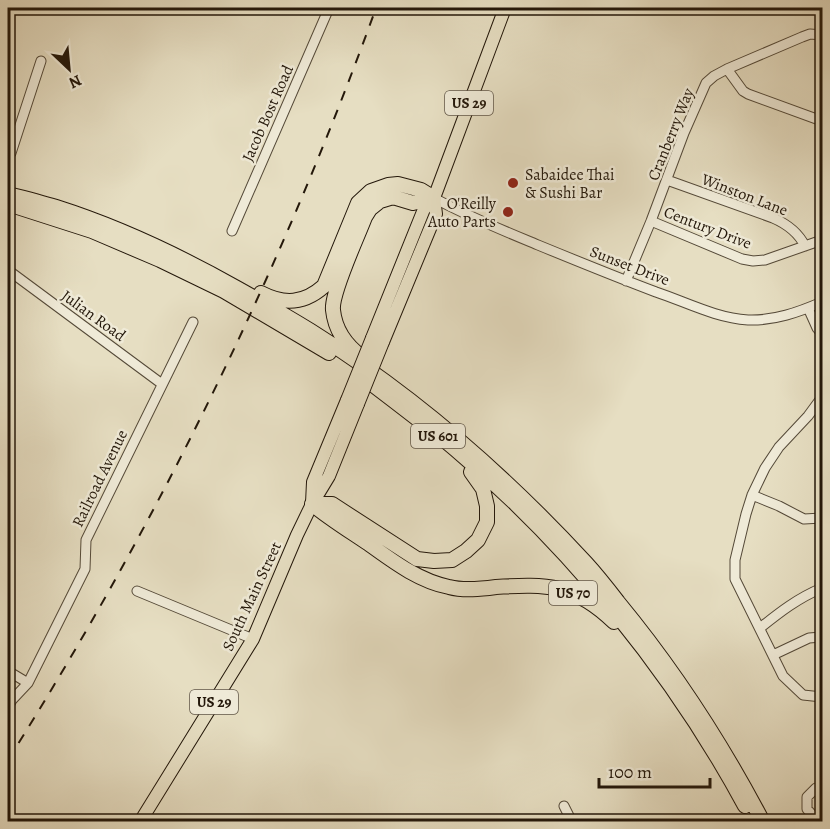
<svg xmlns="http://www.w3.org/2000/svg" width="830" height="829" font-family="Alegreya,serif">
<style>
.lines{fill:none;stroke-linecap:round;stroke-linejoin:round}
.minor-casing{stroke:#544938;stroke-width:11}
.major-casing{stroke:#23170a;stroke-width:14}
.highway-casing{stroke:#23170a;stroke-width:16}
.minor{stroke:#efead7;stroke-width:9}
.major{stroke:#e6dec2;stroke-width:12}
.highway{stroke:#e6dec2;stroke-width:14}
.rail{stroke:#23170a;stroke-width:2;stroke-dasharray:10 10;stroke-linecap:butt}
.major-bridge-casing{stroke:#23170a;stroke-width:14;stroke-linecap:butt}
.major-bridge{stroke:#e6dec2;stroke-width:12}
.poi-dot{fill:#8f2418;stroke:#efead7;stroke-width:2}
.labels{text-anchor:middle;stroke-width:5;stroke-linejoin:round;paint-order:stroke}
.shield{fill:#efead7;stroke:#605648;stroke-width:1.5}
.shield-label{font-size:15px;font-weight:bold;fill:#23170a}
.street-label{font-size:16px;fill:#23170a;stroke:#efead7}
.poi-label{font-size:16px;fill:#23170a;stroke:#efead7;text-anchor:start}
</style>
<rect width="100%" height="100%" fill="#e6dec2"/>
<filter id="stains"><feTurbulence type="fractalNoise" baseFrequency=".00333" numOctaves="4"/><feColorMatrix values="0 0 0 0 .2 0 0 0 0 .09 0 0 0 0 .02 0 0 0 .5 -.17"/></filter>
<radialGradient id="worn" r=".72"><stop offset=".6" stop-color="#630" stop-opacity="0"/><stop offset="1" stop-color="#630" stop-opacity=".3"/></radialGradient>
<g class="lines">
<!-- minor casing -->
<g class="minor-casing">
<path id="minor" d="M727,69L743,91L748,94L822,121
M8,156L11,153L41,61
M667,180L773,218C787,224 798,232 805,246
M434,198C467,216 502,230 538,245C577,261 616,277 656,292C686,302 716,318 748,320C774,321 799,312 822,302
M651,221L742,259L753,261L765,260L822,240
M232,231L329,8
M8,270L162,384
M626,281L651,221L684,133L706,83L714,76L727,69L802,37L810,34L822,35
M818,304L822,317
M808,308L817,328L822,334
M822,397L808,416L779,447L765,468L752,495L746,514L735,560V579L783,676L803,695L822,697
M752,495L779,506L804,519L822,518
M137,591L253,639
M760,628C780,612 798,598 822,588
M773,655L809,638L822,637
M8,671L28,683
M8,707L12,700L28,683L85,569L86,540L193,322
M822,788H816L807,797V809L815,818L822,819
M564,806L572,822"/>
</g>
<!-- major casing -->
<g class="major-casing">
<path id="major" d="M372,338L424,209L434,198L505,8
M383,342L436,214L434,198
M312,503L313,482L347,400
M140,822L253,639L297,535L312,504L329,476L358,404"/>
</g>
<!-- highway casing -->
<g class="highway-casing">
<path id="highway" d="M8,194C24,198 40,202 56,207C119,227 180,256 237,288C262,302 287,316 311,331C413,395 505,475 586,563C597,575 608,589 618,602C675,671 721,742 763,822
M8,204L92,231L160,260L224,291L329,353
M261,293C284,305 304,304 324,286L358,203L371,191L388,185L398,184L421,190L434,198
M362,357C347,346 335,330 333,310C331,293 358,236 365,217L370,209L380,201L393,197L413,203L434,198
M369,382C398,404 427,426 455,449C570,546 674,674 745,806
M312,504C330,519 350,531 369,544C394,562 419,581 449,587C464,591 481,589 496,587C547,584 575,584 614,622
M312,504H332L417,559L434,561L452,560L466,551L478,540L487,522V506L483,489L471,472"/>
</g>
<!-- minor -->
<use href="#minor" class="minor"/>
<!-- major -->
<use href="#major" class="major"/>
<!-- highway -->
<use href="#highway" class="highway"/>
<!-- rail -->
<path class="rail" d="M8,760C157,524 281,271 376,8"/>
<!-- major-bridge casing -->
<g class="major-bridge-casing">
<path id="major-bridge" d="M347,400L372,338
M358,404L383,342"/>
</g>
<!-- major-bridge -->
<use href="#major-bridge" class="major-bridge"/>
</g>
<!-- markers -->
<g class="poi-dot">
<circle cx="513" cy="183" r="6"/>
<circle cx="508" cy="212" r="6"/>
</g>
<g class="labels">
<!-- shield labels -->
<g class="shield">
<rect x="445" y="91" width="48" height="24" rx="4.5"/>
<rect x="411" y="424" width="54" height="24" rx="4.5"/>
<rect x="549" y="581" width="48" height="24" rx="4.5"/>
<rect x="190" y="690" width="48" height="24" rx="4.5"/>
</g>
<g class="shield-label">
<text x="469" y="108">US 29</text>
<text x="438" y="441">US 601</text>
<text x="573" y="598">US 70</text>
<text x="214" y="707">US 29</text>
</g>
<!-- street labels -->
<g class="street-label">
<text transform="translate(267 113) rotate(-66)" y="6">Jacob Bost Road</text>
<text transform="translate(670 134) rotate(-68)" y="6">Cranberry Way</text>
<text transform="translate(745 194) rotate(21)" y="6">Winston Lane</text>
<text transform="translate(708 227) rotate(21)" y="6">Century Drive</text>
<text transform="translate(630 265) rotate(21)" y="6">Sunset Drive</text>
<text transform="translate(94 315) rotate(36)" y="6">Julian Road</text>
<text transform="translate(99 478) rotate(-64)" y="6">Railroad Avenue</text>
<text transform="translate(251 596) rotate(-65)" y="6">South Main Street</text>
</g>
<!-- poi labels -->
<g class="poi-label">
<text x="525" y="180">Sabaidee Thai<tspan x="525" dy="18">&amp; Sushi Bar</tspan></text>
<text x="496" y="209" text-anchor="end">O'Reilly<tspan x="496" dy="18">Auto Parts</tspan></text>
</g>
</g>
<!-- margin -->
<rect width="830" height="829" fill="none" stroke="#e6dec2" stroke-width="30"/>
<rect x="9" y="9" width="812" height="811" fill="none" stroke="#23170a" stroke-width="3"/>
<rect x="15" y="15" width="800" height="799" fill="none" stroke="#23170a" stroke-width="1.5"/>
<!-- north arrow -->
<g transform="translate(69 69) rotate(154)" stroke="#efead7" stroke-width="4.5" paint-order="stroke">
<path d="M0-4.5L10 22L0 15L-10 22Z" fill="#23170a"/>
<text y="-9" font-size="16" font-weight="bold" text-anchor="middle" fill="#23170a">N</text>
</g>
<!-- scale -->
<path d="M599 778v9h111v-9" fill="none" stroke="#23170a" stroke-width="3"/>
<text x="608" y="778" font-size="18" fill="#23170a" stroke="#efead7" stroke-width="4.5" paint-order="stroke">100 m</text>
<rect width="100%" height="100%" filter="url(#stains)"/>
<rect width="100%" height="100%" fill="url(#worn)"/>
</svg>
